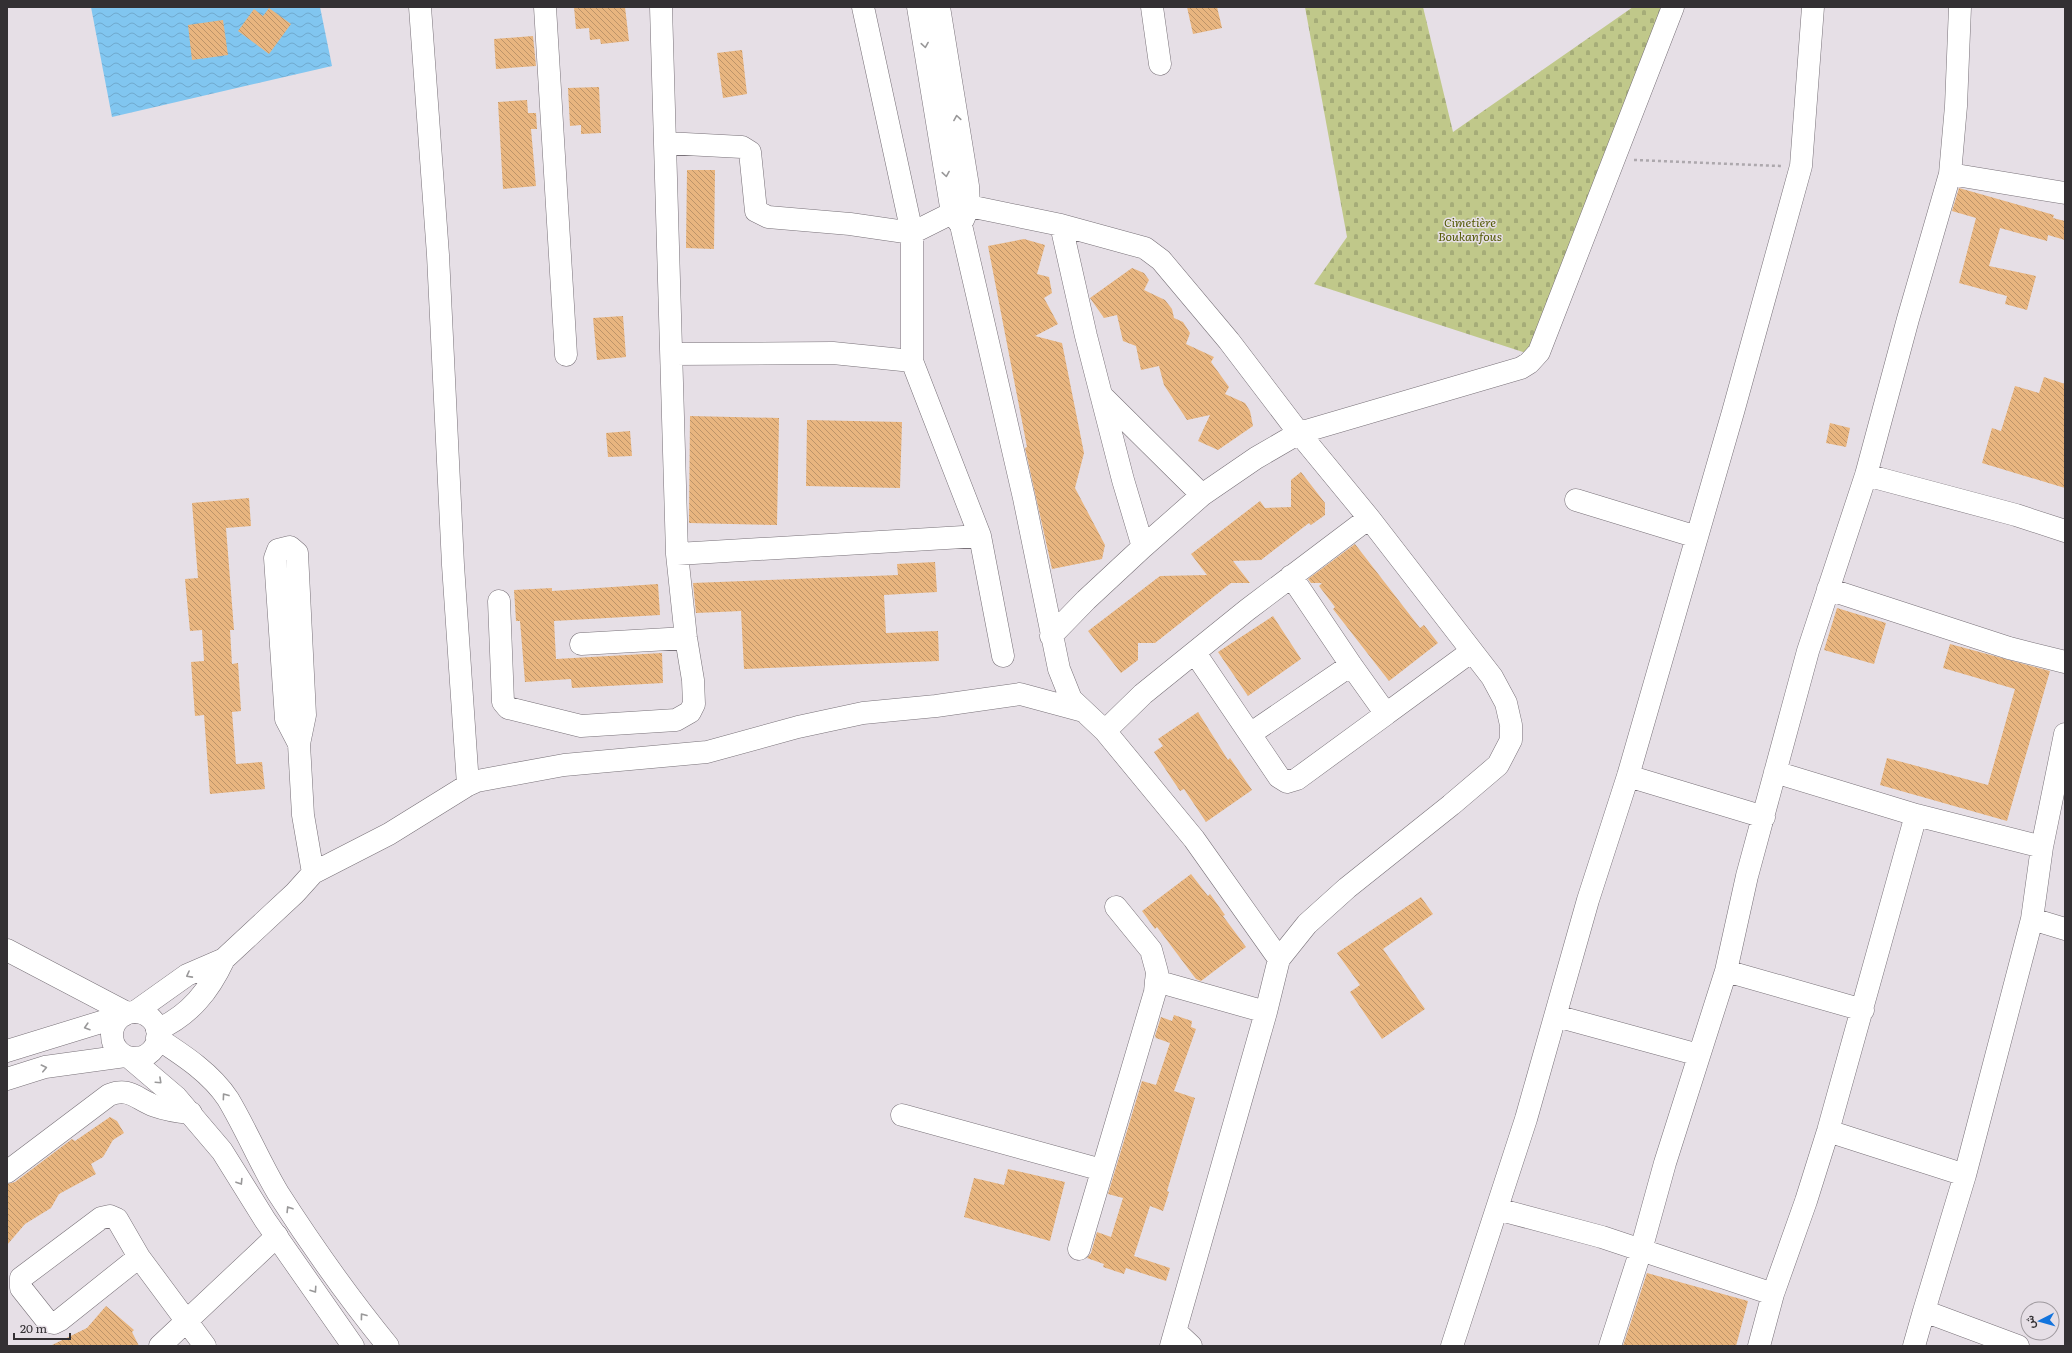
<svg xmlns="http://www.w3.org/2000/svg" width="2072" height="1353" font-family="Literata,Vazirmatn,serif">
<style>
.cemetery{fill:url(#cemetery-stones)}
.water{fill:url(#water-waves)}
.building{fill:url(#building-back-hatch)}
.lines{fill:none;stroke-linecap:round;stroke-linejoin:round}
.minor-casing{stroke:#787178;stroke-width:23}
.major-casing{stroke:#787178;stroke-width:23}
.path{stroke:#ada8ad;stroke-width:2.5;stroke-dasharray:3 3;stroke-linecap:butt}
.minor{stroke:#fff;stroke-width:22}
.major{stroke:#fff;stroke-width:22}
.oneway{stroke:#999899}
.labels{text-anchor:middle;stroke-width:3;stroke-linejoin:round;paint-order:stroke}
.park-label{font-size:12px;font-style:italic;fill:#535905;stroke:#e6dfe6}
</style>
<defs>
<pattern id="cemetery-stones" width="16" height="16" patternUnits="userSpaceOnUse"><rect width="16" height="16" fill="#c0c88a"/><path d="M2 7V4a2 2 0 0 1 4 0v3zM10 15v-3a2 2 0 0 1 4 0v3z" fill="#a5ac78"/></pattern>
<pattern id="water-waves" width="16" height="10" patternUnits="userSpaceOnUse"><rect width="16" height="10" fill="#81c6f0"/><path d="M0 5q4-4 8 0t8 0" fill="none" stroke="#70aace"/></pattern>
<pattern id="building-back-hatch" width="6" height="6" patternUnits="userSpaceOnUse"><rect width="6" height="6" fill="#e8b57f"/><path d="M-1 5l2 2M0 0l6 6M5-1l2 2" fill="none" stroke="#bd9469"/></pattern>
</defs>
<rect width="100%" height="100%" fill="#e6dfe6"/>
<!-- cemetery -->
<path class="cemetery" d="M1305,7H1423L1453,132L1633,7H1667L1529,354L1314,284L1347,237Z"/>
<!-- water -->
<path class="water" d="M91,7H320L332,66L112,117Z"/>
<!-- building -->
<path class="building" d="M574,7H625L629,41L601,44L600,39L590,40L589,28L576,29Z
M1187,7H1217L1222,28L1193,34Z
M269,8L291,24L269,54L238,31L254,9L263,16Z
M223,20L228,55L192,60L188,25Z
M533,36L536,66L496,69L494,39Z
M742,50L747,94L723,98L717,53Z
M599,87L601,133L581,134V125L570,126L568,88Z
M527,100L528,113H536L537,129H531L536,186L503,189L498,102Z
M687,170H715L714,249L686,248Z
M1959,188L2054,215L2053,218L2065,221V240L2048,235L2047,241L2000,228L1989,266L2036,276L2027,310L2005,304L2007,296L1959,283L1976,218L1952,211Z
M1024,239L1045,245L1037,274L1049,277L1052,293L1044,298L1058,324L1035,336L1062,343L1084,453L1075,488L1105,545L1102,559L1052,569L1025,448L1027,447L988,246Z
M1132,268L1144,273L1149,280L1144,290L1165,300L1172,309L1174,318L1183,322L1190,333L1186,344L1214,357L1211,362L1229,387L1225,394L1245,403L1250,411L1253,426L1218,450L1198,441L1210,415L1187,420L1164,385L1159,366L1141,370L1136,346L1123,341L1117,315L1104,318L1090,298Z
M623,316L626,357L597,360L593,318Z
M2044,377L2065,384V488L1982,463L1992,428L2001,431L2015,386L2039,393Z
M690,416L779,418L777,525L689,523Z
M807,420L902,422L900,488L806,486Z
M1830,423L1850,428L1846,447L1826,443Z
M630,431L632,456L608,457L606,433Z
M1301,472L1325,503V515L1311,525L1309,523L1261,560L1233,561L1250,583H1231L1155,643H1138V660L1121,673L1088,631L1160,576L1207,575L1191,554L1260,501L1265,508L1291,507V480Z
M249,498L251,526L226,528L234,630H230L232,664L238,663L241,711L232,712L236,764L262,762L265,789L210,794L204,715L195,716L191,662L204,661L202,630L190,631L185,579L198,578L192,503Z
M1355,544L1420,628L1424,625L1438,643L1389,681L1333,609L1335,607L1319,586L1322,583H1311L1308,579Z
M935,562L937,592L884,595L886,633L938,631L939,661L744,669L741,611L696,613L693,583L898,575L897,564Z
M658,584L660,615L554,621L556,659L662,653L663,683L572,688L571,679L525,682L520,621H516L514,590L552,588V591Z
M1837,608L1886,623L1874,664L1824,650Z
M1273,616L1301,659L1248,696L1218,652Z
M1950,644L2050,671L2007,821L1880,785L1887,758L1988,785L2015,689L1943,668Z
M1198,712L1228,760L1230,758L1252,790L1206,822L1184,789L1180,791L1154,752L1163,746L1158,739Z
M1191,874L1208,896L1210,894L1225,915L1223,916L1246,947L1201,981L1196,979L1157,927L1155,929L1142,911Z
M1421,897L1433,914L1383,949L1425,1009L1382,1039L1350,992L1360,985L1337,953Z
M1174,1015L1192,1021L1191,1027L1196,1029L1174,1091L1195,1098L1167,1191L1169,1192L1163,1211L1150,1206L1134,1256L1170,1268L1166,1281L1126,1268L1124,1274L1103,1267L1104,1264L1087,1258L1091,1253L1097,1232L1111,1237L1123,1198L1108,1194L1142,1081L1156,1085L1170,1043L1156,1038L1155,1036L1161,1017L1172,1021Z
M110,1117L117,1121L124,1133L113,1140L103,1157L91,1164L96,1174L59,1194L51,1208L25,1224L7,1245V1184L15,1182L72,1139L75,1141Z
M1008,1169L1065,1182L1050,1241L964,1217L974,1178L1004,1185Z
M1647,1273L1748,1301L1736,1346H1623Z
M106,1306L134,1330L132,1332L139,1346H50L87,1328Z"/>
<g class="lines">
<!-- minor casing -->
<g class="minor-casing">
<path id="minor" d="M420,7L438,255L453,565L468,785
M545,7L566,355
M863,7L912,233V361L980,536L1003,656
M918,7L952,213L961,225L1024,498L1059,669L1071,699L1105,731L1194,839L1279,959
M939,7L968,186L969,206L963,220
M1152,7L1160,64
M666,143L742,147L750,152L756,211L768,217L850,224L912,233L952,213L969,206L1061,225L1145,248L1161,260L1229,341L1299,433L1369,518L1492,677L1506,703L1511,725V740L1498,765L1451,805L1347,888L1307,924L1279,959L1266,1012L1171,1346
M1950,174L2065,193
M672,354L833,353L912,361
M1101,395L1202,495
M1866,475L2016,515L2065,531
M1576,500L1697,537
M290,547L297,553L305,715L299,744L286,719L275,558L278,550Z
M1143,547L1202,495L1256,458L1299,433L1521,368L1529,363L1539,352L1673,7
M677,554L980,536
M1828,589L2009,648L2065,662
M499,601L503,702L508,708L581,726L676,720L690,712L694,704L693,680L686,638L677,554L661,7
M1051,636L1086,600L1143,547L1123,480L1086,336L1061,225
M581,644L686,638
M1195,653L1279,777L1287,782L1297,779L1386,714L1351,665L1291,576
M1386,714L1472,651
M1105,731L1143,694L1247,610L1369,518
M1250,734L1351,665
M299,744L303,815L313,873
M1628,776L1764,817
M1916,815L2042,847
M2032,919L2065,929
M7,950L127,1013
M1726,971L1863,1010
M1156,981L1266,1012
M135,1012L187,975L224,959L295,893L313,873L389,834L468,785L477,781L564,765L707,752L798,727L863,713L936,706L1020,694L1083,711
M1556,1016L1699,1055
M157,1030C190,1015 209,991 224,959
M902,1115L1102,1170
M1828,1131L1965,1175
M7,1172L109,1095C130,1087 136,1099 155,1106C166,1110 179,1112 191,1113
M1497,1209L1602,1237L1773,1294L1759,1346
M1079,1249L1155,992L1157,972L1151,950L1116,907
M139,1257L60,1320L54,1323L48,1322L21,1288V1278L101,1218L110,1216L117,1219L139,1257L205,1346
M1773,1294L1806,1201L1828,1131L1916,815L1775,772
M1175,1331L1191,1346
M160,1346L277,1236
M1452,1346L1526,1119L1588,900L1628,776L1733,412L1801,166L1813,7
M1610,1346L1641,1250L1665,1163L1726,971L1747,876L1808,651L1866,475L1908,319L1950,174L1956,106L1960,7
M1914,1346L1924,1311
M2018,1346L1924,1311L1965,1175L2032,919L2042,847L2065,734"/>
</g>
<!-- major casing -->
<g class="major-casing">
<path id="major" d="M112 1035a23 23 0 1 1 46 0a23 23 0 1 1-46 0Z
M157,1038C183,1055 211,1073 228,1099C246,1129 260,1163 278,1193C312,1246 348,1297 388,1346
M7,1051L124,1015
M129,1057L176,1097L222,1151L265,1220L353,1346
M7,1079L45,1067L125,1056"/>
</g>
<!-- path -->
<path class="path" d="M1634,160L1781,166"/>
<!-- minor -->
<use href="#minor" class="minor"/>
<!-- major -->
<use href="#major" class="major"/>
</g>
<!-- one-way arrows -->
<defs><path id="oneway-chevron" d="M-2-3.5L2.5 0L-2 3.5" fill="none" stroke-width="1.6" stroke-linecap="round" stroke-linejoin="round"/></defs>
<g class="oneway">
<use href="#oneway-chevron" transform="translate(925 45) rotate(81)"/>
<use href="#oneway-chevron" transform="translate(957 118) rotate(-99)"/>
<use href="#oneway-chevron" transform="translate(946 174) rotate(81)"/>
<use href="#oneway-chevron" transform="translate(189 975) rotate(152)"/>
<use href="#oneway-chevron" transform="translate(87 1027) rotate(163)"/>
<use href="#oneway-chevron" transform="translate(44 1068) rotate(-13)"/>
<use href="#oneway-chevron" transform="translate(159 1081) rotate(43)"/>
<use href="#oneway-chevron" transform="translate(225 1096) rotate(-126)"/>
<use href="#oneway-chevron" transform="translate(240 1182) rotate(58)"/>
<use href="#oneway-chevron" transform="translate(289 1209) rotate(-122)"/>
<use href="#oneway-chevron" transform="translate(314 1290) rotate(56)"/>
<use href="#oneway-chevron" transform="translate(363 1316) rotate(-127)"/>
</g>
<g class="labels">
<!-- park labels -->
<g class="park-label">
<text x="1470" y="227">Cimetière<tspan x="1470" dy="14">Boukanfous</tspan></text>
</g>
</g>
<!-- border -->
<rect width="2072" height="1353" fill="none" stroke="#333033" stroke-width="16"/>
<!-- north arrow -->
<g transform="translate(2040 1321) rotate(264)"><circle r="19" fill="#e6dfe6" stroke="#9e999e"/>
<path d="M0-3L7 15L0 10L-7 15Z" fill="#1374dd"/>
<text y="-6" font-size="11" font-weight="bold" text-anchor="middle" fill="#333033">ش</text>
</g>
<!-- scale -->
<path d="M14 1333v6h56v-6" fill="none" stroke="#333033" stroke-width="2"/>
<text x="20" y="1333" font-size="12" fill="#333033" stroke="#e6dfe6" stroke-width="3" paint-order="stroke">20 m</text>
</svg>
